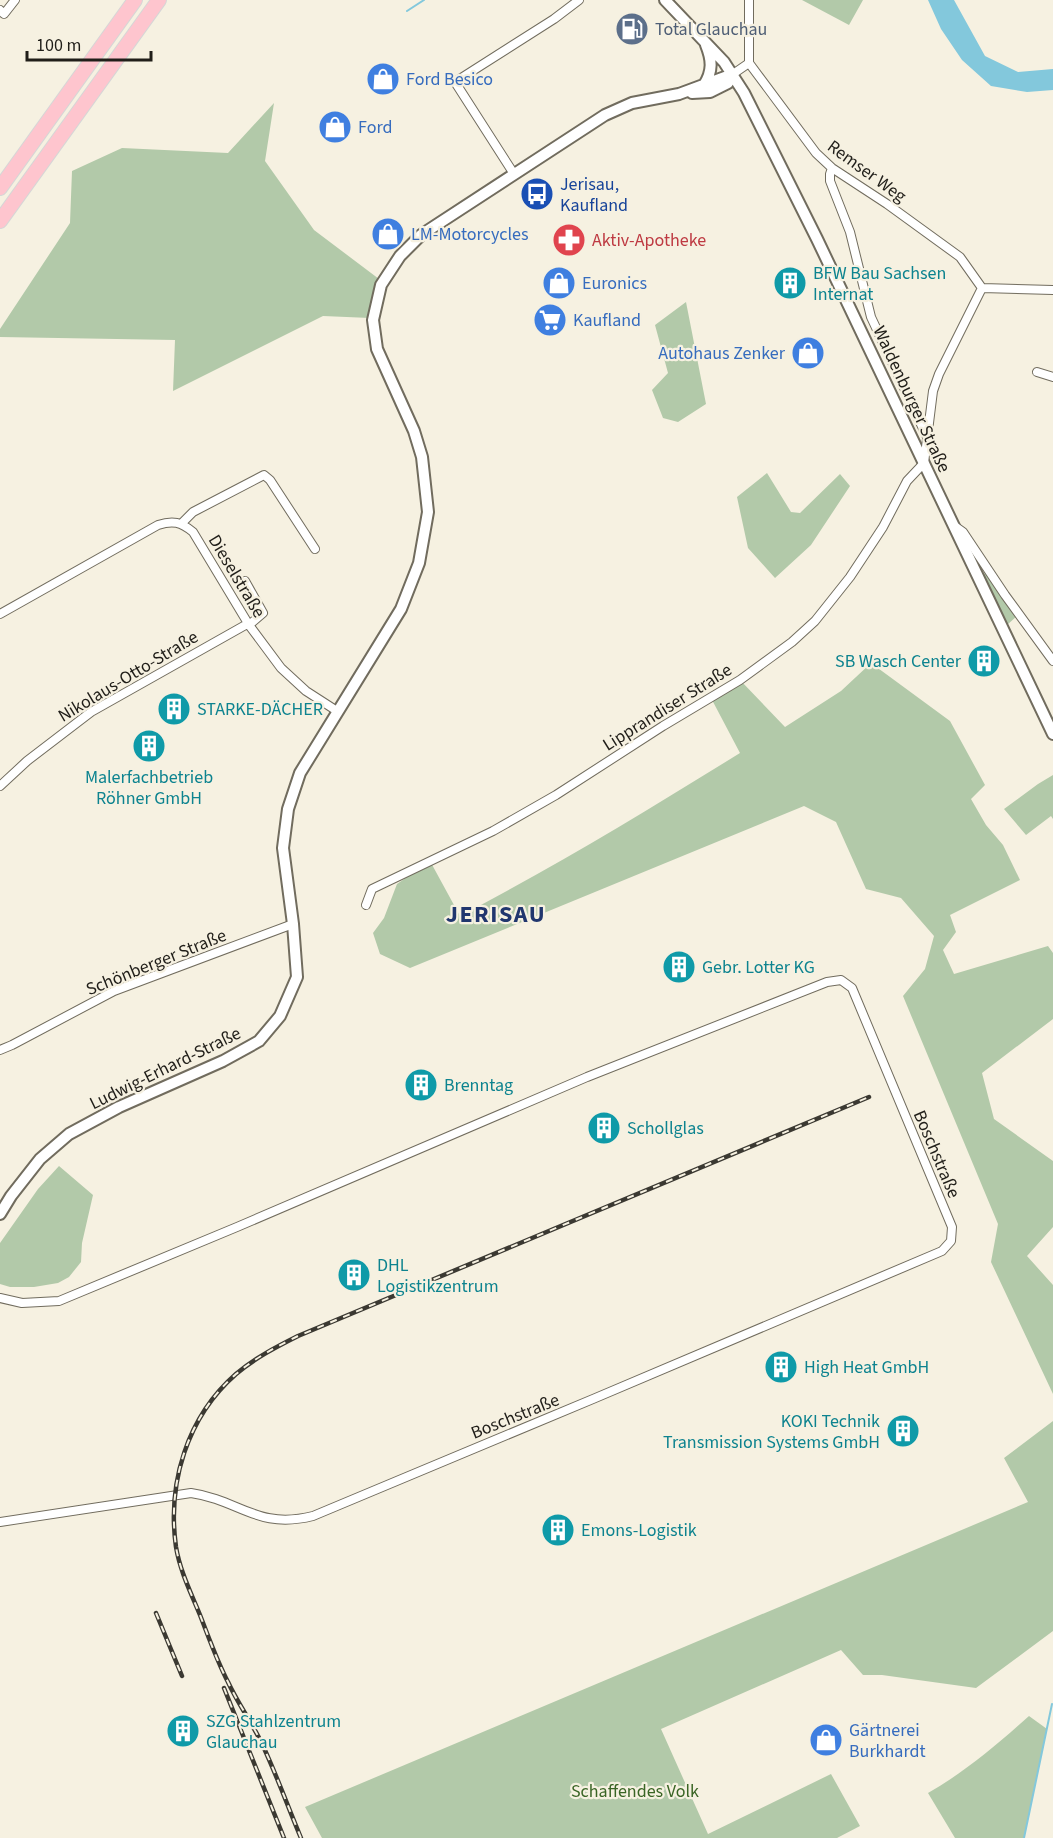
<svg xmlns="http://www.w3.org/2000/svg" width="1053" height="1838" font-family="'Source Sans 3',sans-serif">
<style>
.green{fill:#b2c9a9}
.water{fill:#83c8dc}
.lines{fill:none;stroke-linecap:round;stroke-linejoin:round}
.stream{stroke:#83c8dc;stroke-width:2}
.street-casing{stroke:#716c5e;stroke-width:10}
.secondary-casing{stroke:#716c5e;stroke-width:14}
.highway-casing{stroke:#d7d6d6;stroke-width:16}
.street{stroke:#fff;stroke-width:8}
.secondary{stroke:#fff;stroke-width:10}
.highway{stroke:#fec5ce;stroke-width:14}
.rail-casing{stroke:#3b3932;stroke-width:4.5}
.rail{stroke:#f6f1e1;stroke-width:2;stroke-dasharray:7;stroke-linecap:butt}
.labels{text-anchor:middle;stroke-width:4.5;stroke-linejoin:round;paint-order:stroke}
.service-label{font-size:18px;fill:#4e5e75;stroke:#f6f1e1;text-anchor:start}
.shop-label{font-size:18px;fill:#366cbe;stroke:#f6f1e1;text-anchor:start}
.street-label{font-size:18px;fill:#201e19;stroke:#f6f1e1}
.transit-label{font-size:18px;fill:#164399;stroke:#f6f1e1;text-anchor:start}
.health-label{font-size:18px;fill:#be3a42;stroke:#f6f1e1;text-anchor:start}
.culture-label{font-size:18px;fill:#0d838f;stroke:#f6f1e1;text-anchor:start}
.park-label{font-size:18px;fill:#3a6525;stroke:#f6f1e1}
.district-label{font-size:24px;font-weight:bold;letter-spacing:1.5px;fill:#21366e;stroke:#f6f1e1}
</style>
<rect width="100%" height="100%" fill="#f6f1e1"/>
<!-- green -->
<path class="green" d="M802,0H863L849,25Z
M274,103L265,161L314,230L379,279L373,297L370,318L323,316L173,391L175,340L0,337V329L70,223L72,171L122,148L228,153Z
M686,302L706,404L678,422L663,418L652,390L668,373L655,325Z
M767,473L791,512L800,513L840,474L850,486L811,545L775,578L748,548L737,497Z
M982,572L989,576L1017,616L1007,625Z
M871,663L950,721L985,785L971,799L986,825L1003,845L1020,880L950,915L956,932L943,950L954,974L1048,946L1053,953V1019L982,1073L994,1119L1053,1161V1227L1027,1256L1053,1285V1394L991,1262L998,1224L903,996L925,969L934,936L901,898L866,889L836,822L804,806L410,968L380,954L373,933L384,918L397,884L430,861L460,916C556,866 648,810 740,753L711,698L740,680L785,727L841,691Z
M1053,775V819L1051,816L1026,835L1004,809L1038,784Z
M59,1166L93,1195L82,1243L81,1262L69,1277L58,1283L34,1287H10L0,1284V1243L38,1189Z
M1053,1421V1631L976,1688L882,1675H863L841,1650L661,1729L708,1834L831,1774L860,1826L837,1838H322L305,1807L1028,1502L1004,1458Z
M1029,1716L1047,1729L1024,1838H955L928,1793C965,1772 998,1744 1029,1716Z"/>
<!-- water -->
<path class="water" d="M928,0H954L985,56L1018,72L1053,69V90L1027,92L991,86L962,60L941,29Z"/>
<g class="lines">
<!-- stream -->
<path class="stream" d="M407,11L424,0
M1024,1838L1052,1704"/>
<!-- street casing -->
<g class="street-casing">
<path id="street" d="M749,0V63L816,153L832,168L887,204L960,257L982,288
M0,10L4,14L15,0
M733,74L749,63
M832,168L830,174V181L850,232L871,317L926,435
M514,174L455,82L554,19L579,0
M982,288L1053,290
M1037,372L1053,377
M182,523L193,512L264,475L270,480L315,549
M956,527L963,532L1005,595L1053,661
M245,581L263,613L249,625
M0,614L158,525C173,520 181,522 193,532L249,625L281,668L306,691L337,711
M0,786L27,761L91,712L249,623
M366,905L372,889L493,831L556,795L663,726L740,680L792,642L815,621L850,577L883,527L907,481L924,463L933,391L939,374L982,288
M0,1050L12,1045L114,991L293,924
M0,1298L22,1303L59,1301L237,1227L587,1077L827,982L841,980L852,988L952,1227L951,1241L942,1251L593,1399L313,1516C257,1530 240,1500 191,1493L0,1522"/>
</g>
<!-- secondary casing -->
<g class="secondary-casing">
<path id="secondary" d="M665,0L724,62L744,93L817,239L1053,734
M704,85C713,71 712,60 706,45
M692,93L710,92L728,83
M0,1214L11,1196L40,1159L69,1134L119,1107L223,1061L259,1041L280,1016L297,977L293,924L283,848L288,809L300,773L401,609L419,563L428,512L422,457L414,431L377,349L373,320L381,285L400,256L421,235L605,115L632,103L679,94L733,74"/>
</g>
<!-- highway casing -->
<g class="highway-casing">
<path id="highway" d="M0,188L135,0
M0,221L159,0"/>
</g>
<!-- street -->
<use href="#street" class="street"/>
<!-- secondary -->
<use href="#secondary" class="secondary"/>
<!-- highway -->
<use href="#highway" class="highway"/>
<!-- rail casing -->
<g class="rail-casing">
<path id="rail" d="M156,1613L182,1676
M224,1688L284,1838
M301,1838C288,1807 277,1776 263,1746C253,1724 238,1704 228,1682C217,1661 209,1638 200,1615C191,1593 180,1571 176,1547C167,1483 187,1417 236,1374C255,1358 276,1347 298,1336L869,1097"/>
</g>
<!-- rail -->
<use href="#rail" class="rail"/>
</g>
<!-- icons -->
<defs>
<g id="fuel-disc" transform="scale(1.725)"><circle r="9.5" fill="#5c6f8a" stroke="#f6f1e1"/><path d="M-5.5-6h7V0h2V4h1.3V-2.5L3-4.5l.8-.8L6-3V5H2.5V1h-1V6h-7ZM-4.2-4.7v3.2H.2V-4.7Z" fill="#fff"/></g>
<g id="shop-disc" transform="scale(1.725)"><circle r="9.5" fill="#3f7fe0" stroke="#f6f1e1"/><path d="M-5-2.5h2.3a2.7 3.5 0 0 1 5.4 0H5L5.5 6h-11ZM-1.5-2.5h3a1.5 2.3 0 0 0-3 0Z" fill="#fff"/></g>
<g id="bus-disc" transform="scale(1.725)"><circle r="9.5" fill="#1a4fb4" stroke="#f6f1e1"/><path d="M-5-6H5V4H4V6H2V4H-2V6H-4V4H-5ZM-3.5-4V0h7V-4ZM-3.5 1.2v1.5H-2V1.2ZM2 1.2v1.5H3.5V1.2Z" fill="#fff"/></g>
<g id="pharmacy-disc" transform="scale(1.725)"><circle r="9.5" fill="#e0444e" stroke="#f6f1e1"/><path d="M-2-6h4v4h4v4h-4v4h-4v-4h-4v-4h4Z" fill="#fff"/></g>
<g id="building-disc" transform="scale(1.725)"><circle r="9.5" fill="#0f9aa8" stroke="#f6f1e1"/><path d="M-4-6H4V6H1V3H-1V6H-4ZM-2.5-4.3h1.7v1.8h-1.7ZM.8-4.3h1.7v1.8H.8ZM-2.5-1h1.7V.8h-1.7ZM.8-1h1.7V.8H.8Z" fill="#fff"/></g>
<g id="supermarket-disc" transform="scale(1.725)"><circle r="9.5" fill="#3f7fe0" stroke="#f6f1e1"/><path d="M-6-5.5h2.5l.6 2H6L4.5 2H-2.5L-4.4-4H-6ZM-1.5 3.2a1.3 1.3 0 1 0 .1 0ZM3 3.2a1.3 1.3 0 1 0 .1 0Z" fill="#fff"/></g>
</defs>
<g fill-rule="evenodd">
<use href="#fuel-disc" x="632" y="29"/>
<use href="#shop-disc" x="383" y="79"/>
<use href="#shop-disc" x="335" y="127"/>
<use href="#bus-disc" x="537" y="194"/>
<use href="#shop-disc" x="388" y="234"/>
<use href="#pharmacy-disc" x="569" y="240"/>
<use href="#shop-disc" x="559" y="283"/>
<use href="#building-disc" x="790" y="283"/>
<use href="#supermarket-disc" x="550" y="320"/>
<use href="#shop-disc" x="808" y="353"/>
<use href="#building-disc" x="984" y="661"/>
<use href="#building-disc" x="174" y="709"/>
<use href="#building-disc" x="149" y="746"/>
<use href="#building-disc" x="679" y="967"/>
<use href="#building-disc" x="421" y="1085"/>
<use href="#building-disc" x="604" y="1128"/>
<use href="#building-disc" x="354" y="1275"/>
<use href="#building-disc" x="781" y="1367"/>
<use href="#building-disc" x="903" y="1431"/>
<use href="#building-disc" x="558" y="1530"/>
<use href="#building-disc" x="183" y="1731"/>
<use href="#shop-disc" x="826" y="1740"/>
</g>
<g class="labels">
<!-- service labels -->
<g class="service-label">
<text x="655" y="35">Total Glauchau</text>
</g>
<!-- shop labels -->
<g class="shop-label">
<text x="406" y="85">Ford Besico</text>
<text x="358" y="133">Ford</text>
<text x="411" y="240">LM-Motorcycles</text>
<text x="582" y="289">Euronics</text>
<text x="573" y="326">Kaufland</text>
<text x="785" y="359" text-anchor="end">Autohaus Zenker</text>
<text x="849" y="1736">Gärtnerei<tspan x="849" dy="21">Burkhardt</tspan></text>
</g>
<!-- street labels -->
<g class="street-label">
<text transform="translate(867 171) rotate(36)" y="6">Remser Weg</text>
<text transform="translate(912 399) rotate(65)" y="6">Waldenburger Straße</text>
<text transform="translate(237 576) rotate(59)" y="6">Dieselstraße</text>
<text transform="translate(128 676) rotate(-31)" y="6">Nikolaus-Otto-Straße</text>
<text transform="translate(667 707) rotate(-32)" y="6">Lipprandiser Straße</text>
<text transform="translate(156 962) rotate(-22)" y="6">Schönberger Straße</text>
<text transform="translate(165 1068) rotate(-26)" y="6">Ludwig-Erhard-Straße</text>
<text transform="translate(937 1154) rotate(67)" y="6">Boschstraße</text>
<text transform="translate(515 1416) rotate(-22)" y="6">Boschstraße</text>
</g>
<!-- transit labels -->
<g class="transit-label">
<text x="560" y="190">Jerisau,<tspan x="560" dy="21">Kaufland</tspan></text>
</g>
<!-- health labels -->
<g class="health-label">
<text x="592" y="246">Aktiv-Apotheke</text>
</g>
<!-- culture labels -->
<g class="culture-label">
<text x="813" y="279">BFW Bau Sachsen<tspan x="813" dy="21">Internat</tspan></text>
<text x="961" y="667" text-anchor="end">SB Wasch Center</text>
<text x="197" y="715">STARKE-DÄCHER</text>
<text x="149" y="783" text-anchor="middle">Malerfachbetrieb<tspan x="149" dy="21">Röhner GmbH</tspan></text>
<text x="702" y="973">Gebr. Lotter KG</text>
<text x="444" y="1091">Brenntag</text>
<text x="627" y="1134">Schollglas</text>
<text x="377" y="1271">DHL<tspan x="377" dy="21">Logistikzentrum</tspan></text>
<text x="804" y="1373">High Heat GmbH</text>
<text x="880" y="1427" text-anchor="end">KOKI Technik<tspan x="880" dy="21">Transmission Systems GmbH</tspan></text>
<text x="581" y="1536">Emons-Logistik</text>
<text x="206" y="1727">SZG Stahlzentrum<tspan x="206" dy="21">Glauchau</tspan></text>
</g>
<!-- park labels -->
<g class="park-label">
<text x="635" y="1797">Schaffendes Volk</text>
</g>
<!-- district labels -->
<g class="district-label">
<text x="496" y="922">JERISAU</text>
</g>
</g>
<!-- scale -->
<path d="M27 51v9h124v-9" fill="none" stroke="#201e19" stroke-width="3"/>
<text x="36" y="51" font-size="18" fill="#201e19" stroke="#f6f1e1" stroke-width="4.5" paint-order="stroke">100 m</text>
</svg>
